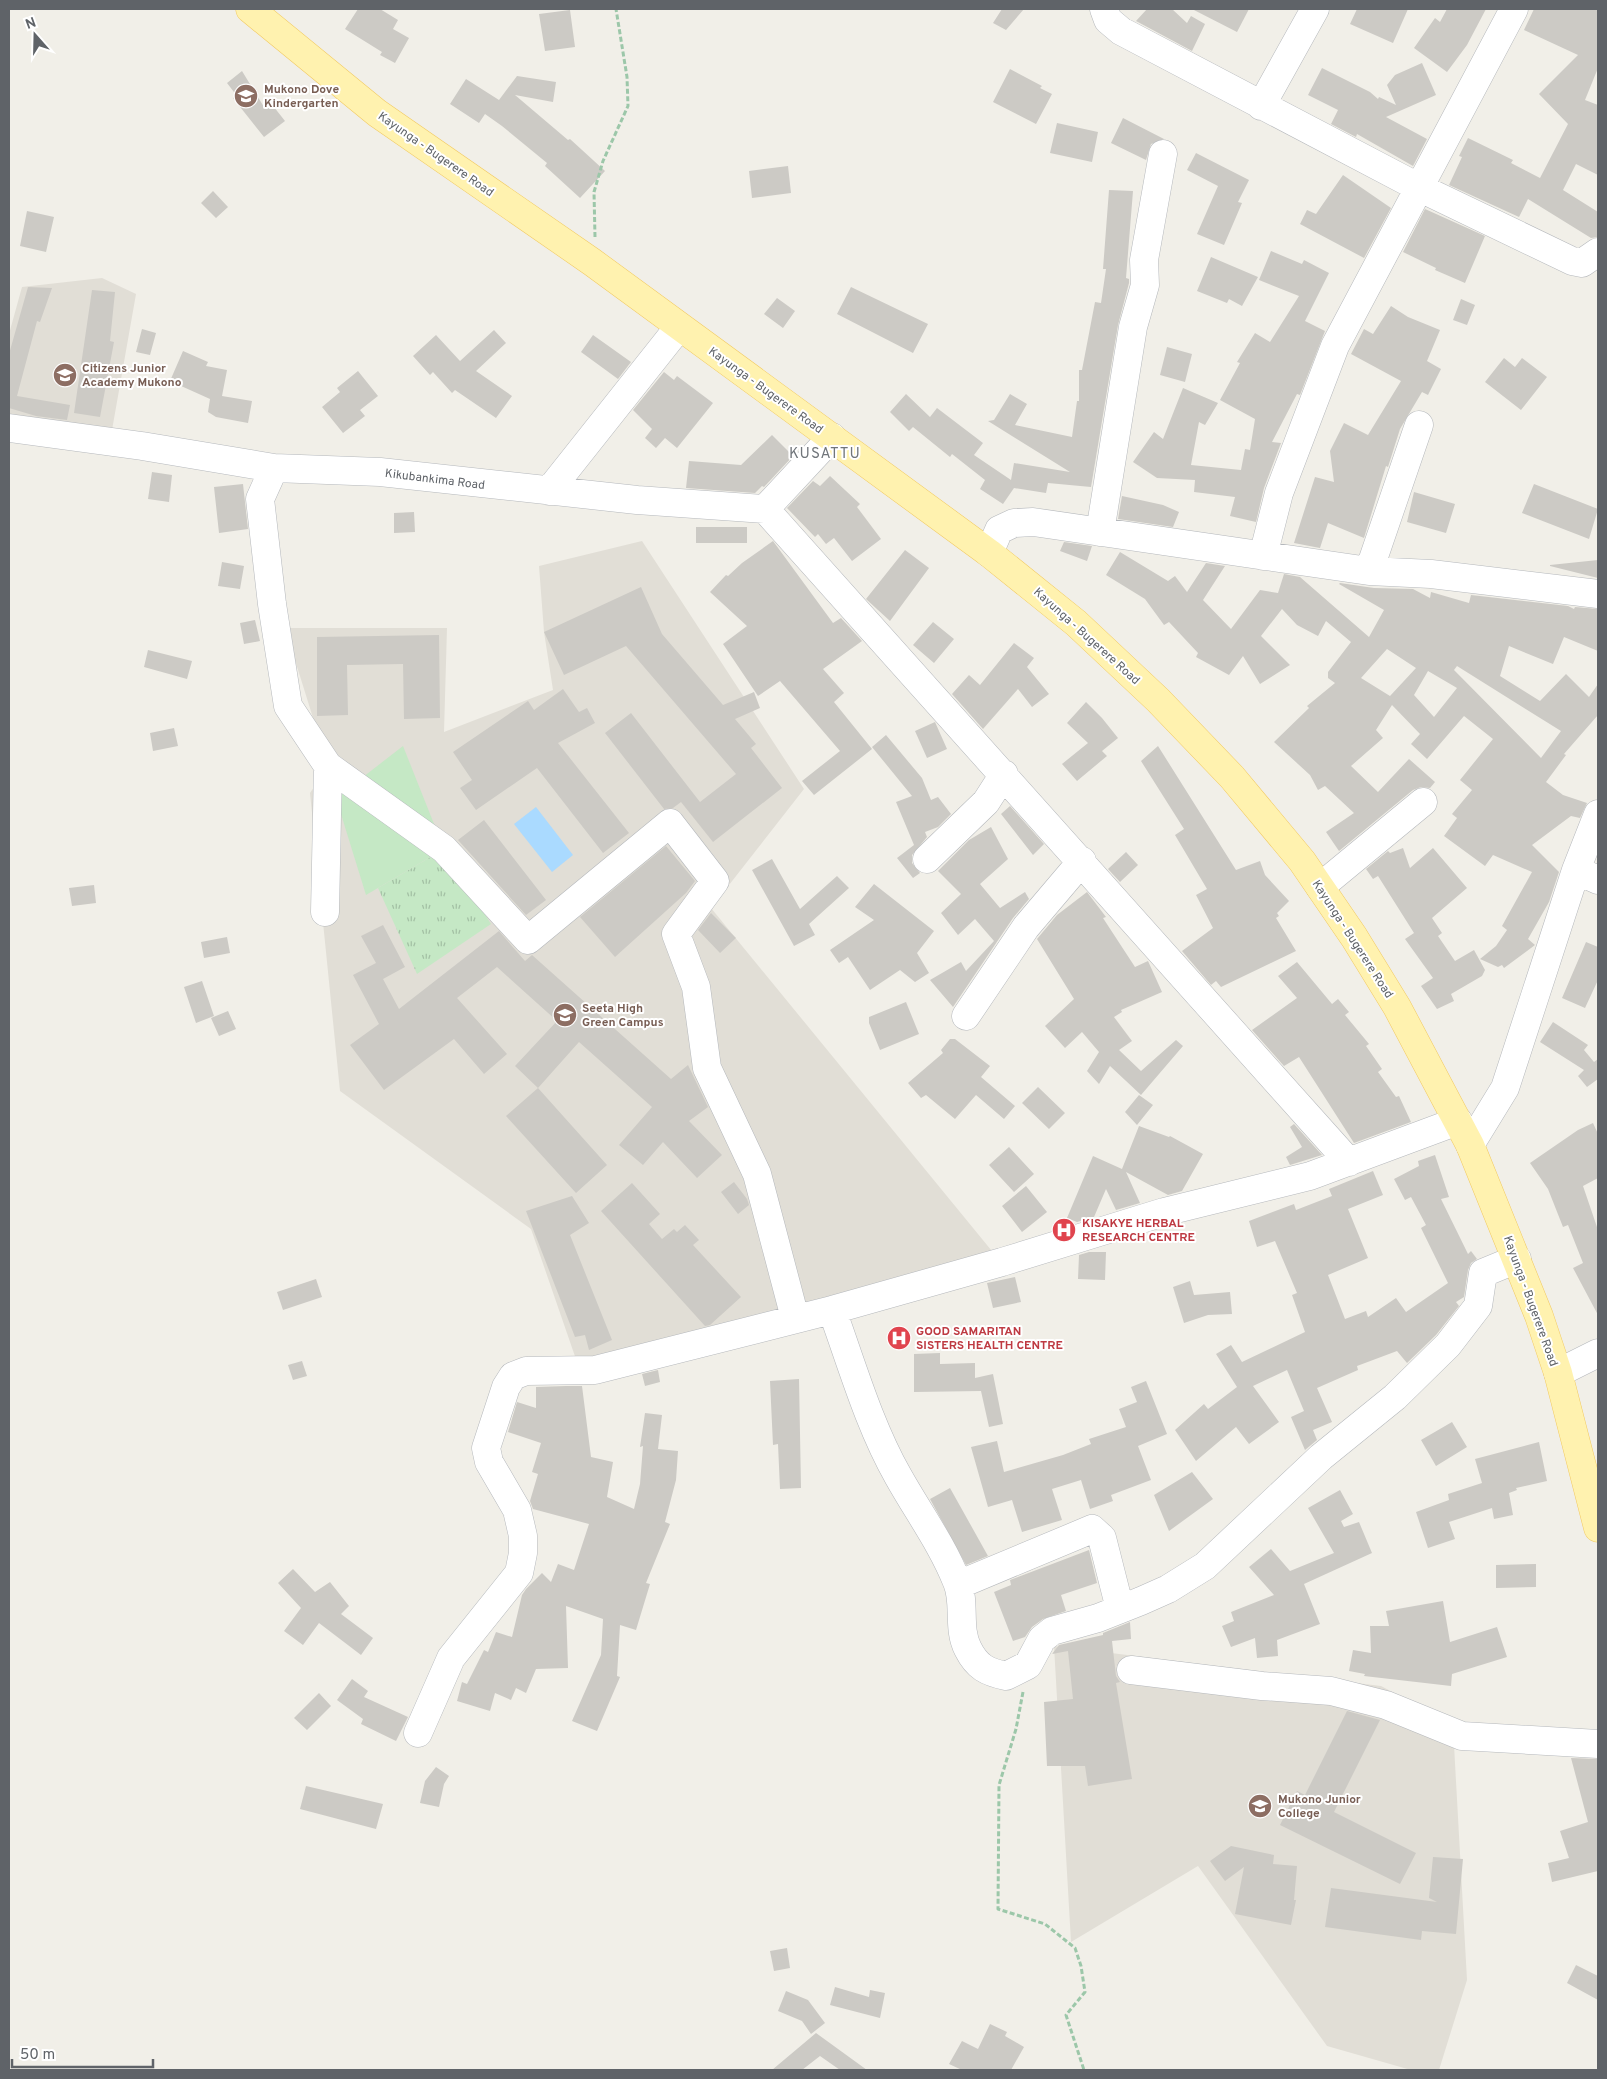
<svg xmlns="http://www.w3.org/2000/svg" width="1607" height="2079" font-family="Overpass,sans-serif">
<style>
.education{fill:#e1ded6}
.grass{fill:url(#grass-tufts)}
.pitch{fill:#c5e8c5}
.water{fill:#aadaff}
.building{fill:#cccac5;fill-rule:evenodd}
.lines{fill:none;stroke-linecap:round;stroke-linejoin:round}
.minor-casing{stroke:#b5b8bc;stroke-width:29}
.major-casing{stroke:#f2c960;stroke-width:29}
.path{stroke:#9cc7a9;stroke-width:3;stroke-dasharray:5 2.5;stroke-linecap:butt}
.minor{stroke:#fff;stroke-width:28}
.major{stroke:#fff2af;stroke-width:28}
.labels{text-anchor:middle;stroke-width:4;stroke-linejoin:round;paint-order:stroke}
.education-label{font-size:12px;font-weight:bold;fill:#785e54;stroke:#fff;text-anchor:start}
.street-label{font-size:12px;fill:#5f6368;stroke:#fff}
.health-label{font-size:12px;font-weight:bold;fill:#be3a42;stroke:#fff;text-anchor:start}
.quarter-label{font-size:15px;letter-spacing:1px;fill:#70757a;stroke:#fff}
</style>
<defs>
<pattern id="grass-tufts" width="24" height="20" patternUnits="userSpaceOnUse" patternTransform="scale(1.25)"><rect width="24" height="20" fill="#c5e8c5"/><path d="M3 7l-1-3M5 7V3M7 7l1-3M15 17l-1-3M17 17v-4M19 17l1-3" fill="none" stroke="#a3c0a4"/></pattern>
</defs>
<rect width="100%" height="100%" fill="#f1efe8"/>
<!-- education -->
<path class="education" d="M102,278L136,294L112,430L9,415V334L22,287Z
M642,541L804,789L711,908L996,1256L578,1365L531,1229L340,1091L310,793L328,766L285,628H447L444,732L553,690L544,632L539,566Z
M1054,1646L1381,1686L1451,1723L1454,1745L1467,1980L1439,2070H1411L1327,2046L1198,1866L1071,1942Z"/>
<!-- grass -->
<path class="grass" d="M444,849L491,924L417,974L378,888Z"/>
<!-- pitch -->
<path class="pitch" d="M403,746L444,849L366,895L336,798Z"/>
<!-- water -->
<path class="water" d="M536,807L573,855L552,872L514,824Z"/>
<!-- building -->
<path class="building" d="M358,9H380L398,20L393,29L409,38L395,63L380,55L382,52L345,29Z
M1002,9H1024L1006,30L993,23Z
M1147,9H1172L1187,23L1191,16L1205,24L1192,51L1136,21Z
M1192,9H1249L1237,32Z
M1357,9H1408L1393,43L1350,24Z
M1447,9H1486L1467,45L1447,72L1414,48L1435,18L1440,22Z
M1534,9H1598V68L1585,100L1598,105V175L1576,164L1563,190L1598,212V237L1591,238L1528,199L1519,217L1449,185L1462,157L1459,156L1468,138L1513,160L1511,163L1540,178L1568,124L1539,94L1578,55L1524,30Z
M570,10L575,47L545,51L539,14Z
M1422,63L1436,95L1386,117L1427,139L1413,166L1357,134L1356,137L1331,124L1338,110L1308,95L1322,68L1370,92L1378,99L1379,97L1396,105L1387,85L1395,75Z
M1010,69L1042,86L1040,88L1052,94L1036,124L993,102Z
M242,71L264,107L270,102L285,121L264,137L233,98L237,96L227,83Z
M517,76L556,82L553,102L515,95L568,140L570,139L605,171L580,198L545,166L547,163L502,126L485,114L479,123L450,104L466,79L499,100Z
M1123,118L1164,139L1151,144L1146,160L1111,143Z
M1057,123L1098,132L1092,162L1050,153Z
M1196,153L1249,180L1238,202L1242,203L1224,245L1197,234L1218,186L1187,170Z
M788,166L791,193L752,198L749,171Z
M1343,175L1391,208L1364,258L1300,224L1307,210L1316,214Z
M1109,190L1133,191L1126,278L1129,279V283L1118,325L1091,487L1048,483L1046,493L1014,488L1003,504L980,489L985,480L952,454L950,457L913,427L909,431L890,412L906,394L930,417L937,408L983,443L974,455L1011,480L1014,463L1070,472L988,421L994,420L1010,394L1027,404L1015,425L1072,437L1077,401H1079V370H1082L1095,302L1101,303L1106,269H1103Z
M213,191L228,207L216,218L201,203Z
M1425,209L1485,236L1465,283L1435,270L1436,268L1403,252Z
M27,211L54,217L46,252L20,246Z
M1271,251L1302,264L1304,260L1329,273L1305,321L1325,331L1300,395L1297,394L1272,442L1281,443L1264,488L1256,522L1230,516L1235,497L1194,492L1195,480L1157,478L1133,462L1154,432L1163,439L1183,388L1218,403L1205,425L1199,422L1191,465L1241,470L1245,449L1250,450L1255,419L1220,400L1240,363L1237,362L1255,333L1270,342L1299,296L1259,280Z
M1211,257L1258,277L1242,306L1229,299L1227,303L1197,291Z
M28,287L52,288L40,322L37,321L17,396L70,405L67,420L36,416L9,408V354Z
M851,287L928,324L913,353L837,314Z
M92,290L115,292L110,341L114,342L100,417L74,413Z
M777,298L795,311L783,328L764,314Z
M1461,299L1475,305L1467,325L1453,320Z
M1391,306L1408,317L1440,330L1427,361L1441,369L1428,395L1422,392L1400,429L1388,467L1386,466L1364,538L1328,523L1320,548L1294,543L1315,477L1334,482L1330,451L1344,423L1368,435L1401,381L1351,354L1364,329L1373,334Z
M142,329L156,333L150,355L136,352Z
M494,330L506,343L476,371L512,396L496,418L455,390L452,393L433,372L430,375L413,356L436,335L460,361Z
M593,335L631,362L618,379L581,352Z
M1167,347L1192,354L1185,382L1160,375Z
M183,351L208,362L206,366L227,370L222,396L252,401L248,423L216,417L208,412L210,399L170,381Z
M1504,358L1515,367L1522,358L1547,377L1521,410L1485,382Z
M358,371L378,396L360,410L365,416L343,433L322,407L340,392L337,388Z
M664,372L674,380L677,376L713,403L677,448L665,438L656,448L645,438L652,429L633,410Z
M772,435L793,456L764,487L762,486L755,493L686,488L689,461L741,465Z
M152,472L172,475L169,502L148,499Z
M830,476L860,504L857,507L881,539L852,561L834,538L826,544L818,534L815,537L787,508L813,481L820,486Z
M243,484L248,529L219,533L214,487Z
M1534,484L1598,509L1589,539L1522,513Z
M1414,492L1455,504L1446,533L1407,522Z
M1122,496L1163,505L1179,512L1173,527L1118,519Z
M414,512L415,532L394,533V513Z
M696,527H747V543H696Z
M773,541L833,623L841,618L862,641L823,669L844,693L834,702L872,749L814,795L802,781L840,751L780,681L758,696L723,644L747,626L710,592L726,575L728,576L742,563Z
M1064,542L1092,546L1087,561L1060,551Z
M905,550L929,568L890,621L866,599Z
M1120,552L1168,581L1175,576L1187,592L1206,563L1225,566L1203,600L1231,629L1260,590L1278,593L1284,574L1300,577L1369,637L1384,610L1339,584L1340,583L1374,588L1413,589L1430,598L1431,592L1469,603L1471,595L1568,606L1574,609L1575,607L1598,609V651L1564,637L1553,664L1509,646L1500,676L1540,701L1566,674L1589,697L1598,684V715L1564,754L1566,755L1546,782L1563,795L1587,803L1580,818L1571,816L1532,845L1559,872L1549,902L1528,939L1535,945L1504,968L1502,965L1498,967L1480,959L1496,946L1507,930L1502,926L1532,872L1493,855L1485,866L1444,836L1457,818L1452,814L1472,790L1460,780L1493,739L1464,716L1427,759L1411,744L1420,734L1392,705L1376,730L1383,738L1351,766L1378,792L1409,759L1435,782L1430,788L1421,787L1413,790L1339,851L1326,832L1354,813L1325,786L1318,790L1310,775L1274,742L1309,708L1307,706L1335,683L1328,678V672L1351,642L1326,621L1318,636L1297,625L1282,609L1261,636L1290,665L1260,684L1243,656L1229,675L1196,657L1198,653L1169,622L1164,625L1145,599L1106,575ZM1387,649L1416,668L1390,696L1361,678ZM1457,666L1561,731L1541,758L1454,670ZM1428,671L1457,688L1434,717L1414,695Z
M1598,560V578L1550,566V565Z
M222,562L244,566L240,589L218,586Z
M641,587L662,634L723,705L754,692L760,708L735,719L756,744L751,748L782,788L713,842L681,802L673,808L664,809L605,733L631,713L700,802L736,774L626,646L564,675L544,632Z
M255,620L260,641L244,644L240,623Z
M933,622L954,639L934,663L913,645Z
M439,635L440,718L404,719L403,664L347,665L348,715L317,716V637Z
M1014,643L1034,658L1027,667L1049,694L1032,707L1018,689L983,729L952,694L969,675L980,685Z
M148,650L192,661L187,679L144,667Z
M563,689L579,712L587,708L595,723L558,743L629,833L603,853L537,768L476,810L460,788L472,780L453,752L528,701L534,710Z
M1086,702L1102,718L1118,738L1102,751L1107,756L1077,781L1062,764L1088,743L1067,723Z
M935,722L947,749L927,758L915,731Z
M174,728L178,746L153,751L150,733Z
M886,735L922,778L931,800L938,797L951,814L938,827L925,832L927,837L912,855V863L920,873L913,878L897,858L914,845L896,802L912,796L872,747Z
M1158,746L1236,870L1260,861L1265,875L1289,901L1277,913L1279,916L1276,918L1296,951L1221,987L1216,981L1211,985L1182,951L1213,928L1196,895L1207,889L1175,835L1184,829L1141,761Z
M1010,806L1044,844L1033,855L1001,814Z
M484,820L546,900L526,915L458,840Z
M991,827L1008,859L980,884L1000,908L1025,892L1029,899L1013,918L953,1007L930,980L961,962L966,971L994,941L975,919L958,935L941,913L961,894L938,871L969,840Z
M666,846L695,881L686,893L615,957L580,917Z
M1403,848L1410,868L1433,848L1467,888L1432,918L1442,933L1438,936L1455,961L1474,950L1485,970L1482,976L1451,994L1454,1001L1437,1009L1421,986L1433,978L1405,939L1414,933L1378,876L1373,879L1366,869L1388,851L1390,853Z
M1126,852L1138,865L1120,882L1108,869Z
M772,859L800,909L837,876L849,888L809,924L815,935L794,946L752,870Z
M874,884L934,931L917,953L929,973L915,982L900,970L870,990L848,957L839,963L830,950L874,920L855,907Z
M94,885L96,903L72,906L69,888Z
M1087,892L1106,917L1103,918L1135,967L1148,961L1162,992L1121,1010L1122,1012L1114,1017L1132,1041L1119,1050L1141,1071L1176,1040L1183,1046L1141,1095L1110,1066L1099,1084L1087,1071L1099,1052L1082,1032L1065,1048L1045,1026L1074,999L1037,939L1057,915Z
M711,913L736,938L720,953L698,930Z
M383,925L405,967L383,979L399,1009L499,931L525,961L532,955L671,1079L688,1065L708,1107L689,1121L722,1155L697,1178L663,1142L643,1165L619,1145L652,1107L579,1042L538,1088L515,1066L557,1021L497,967L457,998L507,1054L484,1074L454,1039L384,1090L350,1045L379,1024L353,975L376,963L361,936Z
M227,937L230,953L204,958L201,942Z
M1586,942L1598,947V980L1585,1008L1562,998Z
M1297,962L1332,1004L1338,999L1349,1012L1345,1015L1369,1044L1366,1046L1382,1069L1378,1072L1396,1097L1399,1096L1411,1122L1354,1143L1299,1057L1284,1066L1252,1030L1297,998L1278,976Z
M202,981L214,1016L196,1023L184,987Z
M906,1002L919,1034L880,1050L869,1023V1017Z
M228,1011L236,1029L219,1036L211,1018Z
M1553,1022L1588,1045L1584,1050L1594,1062L1598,1059V1079L1587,1087L1578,1076L1584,1070L1540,1042Z
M950,1039H955L990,1066L981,1077L1015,1106L1004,1119L976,1095L955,1119L926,1095L921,1098L908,1083L943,1053L941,1050Z
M1038,1087L1065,1113L1049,1129L1022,1103Z
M538,1088L607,1165L576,1193L506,1116Z
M1139,1095L1153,1105L1137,1125L1125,1112Z
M1593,1123L1598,1134V1178L1583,1186L1598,1230V1315L1573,1268L1583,1263L1568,1225L1563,1227L1548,1189L1530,1163L1578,1130Z
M1294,1124L1322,1155L1290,1165L1286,1157L1302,1147L1290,1127Z
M1139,1126L1169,1137L1170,1136L1203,1154L1182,1191L1168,1195L1126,1172L1140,1203L1116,1210L1106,1189L1094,1217L1077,1222L1067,1218L1093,1156L1122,1169Z
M1009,1147L1034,1174L1014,1192L989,1165Z
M1435,1155L1449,1197L1441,1199L1468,1254L1471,1251L1477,1259L1471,1263L1468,1270L1464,1297L1456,1302L1459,1306L1436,1335L1407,1363L1397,1351L1357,1366L1358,1370L1317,1388L1332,1422L1313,1430L1317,1440L1305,1450L1291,1417L1304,1411L1287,1370L1253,1386L1279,1422L1249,1444L1236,1427L1196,1461L1175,1430L1204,1404L1208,1409L1237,1387L1216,1354L1231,1345L1242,1362L1305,1332L1292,1295L1297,1293L1275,1241L1257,1247L1249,1221L1294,1204L1296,1210L1332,1196L1329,1189L1373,1171L1383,1195L1348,1209L1368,1258L1328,1275L1345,1319L1366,1311L1368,1317L1396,1298L1406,1312L1448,1283L1421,1228L1426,1225L1411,1197L1405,1200L1394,1179L1419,1166L1418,1161Z
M734,1182L747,1199L749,1205L738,1214L721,1192Z
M632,1183L660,1214L649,1224L662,1239L674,1229L677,1232L685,1225L699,1240L693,1245L741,1297L710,1325L705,1326L601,1211Z
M1026,1186L1047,1212L1022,1232L1002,1206Z
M572,1196L589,1223L570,1235L612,1340L589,1350L585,1335L575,1337L526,1211Z
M1089,1252H1106L1105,1280L1078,1279L1079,1255Z
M1015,1277L1021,1302L993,1308L987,1283Z
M316,1279L322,1297L283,1310L277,1292Z
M1190,1281L1194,1295L1230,1292L1232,1314L1208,1315L1184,1323L1173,1287Z
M940,1353V1364L975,1363V1378L993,1374L1003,1424L989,1427L981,1391L914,1392V1354Z
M302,1361L307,1376L293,1380L288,1365Z
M658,1370L660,1382L645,1386L642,1374Z
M799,1379L801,1488L780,1489L778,1444L773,1445L770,1381Z
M1146,1381L1167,1434L1138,1446L1151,1480L1111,1495L1113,1501L1090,1509L1081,1480L1052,1489L1062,1520L1022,1532L1012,1500L988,1507L971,1447L997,1441L1004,1472L1063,1455L1091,1444L1089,1439L1126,1427L1119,1409L1137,1402L1131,1387Z
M566,1386H582L591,1457L613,1462L607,1497L634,1509L640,1484L643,1446L640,1447L645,1413L662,1415L658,1449L678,1451L676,1480L665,1522L670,1524L646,1583L650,1584L636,1630L620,1625L617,1676L620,1677L597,1731L572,1721L601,1655L603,1619L566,1606L568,1668L536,1669L526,1693L516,1688L511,1700L495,1693L490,1711L457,1701L462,1682L467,1684L484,1650L488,1652L496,1632L512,1637L522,1595L526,1589L542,1573L551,1582L558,1564L574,1570L589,1524L533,1509L530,1501L538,1474L532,1472L541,1443L508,1432L517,1402L536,1408V1387Z
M1452,1422L1467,1447L1436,1466L1421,1440Z
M1539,1442L1547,1481L1516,1488L1517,1490L1509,1493L1513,1515L1494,1519L1492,1508L1449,1522L1455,1539L1428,1548L1416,1512L1449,1500L1448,1494L1482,1483L1475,1459Z
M1192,1472L1213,1499L1169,1531L1154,1495Z
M950,1488L988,1556L966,1565L930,1499Z
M1340,1490L1353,1514L1341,1521L1344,1527L1359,1522L1372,1553L1304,1584L1320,1624L1277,1640L1278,1656L1257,1658L1255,1638L1231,1647L1222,1626L1234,1621L1231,1612L1274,1595L1249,1567L1271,1549L1290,1571L1334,1553L1308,1508Z
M1089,1550L1097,1583L1061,1595L1066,1611L1043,1619L1032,1627L1025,1637L1013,1641L994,1592L1011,1585L1010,1580Z
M1536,1564V1587L1496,1588V1565Z
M293,1569L315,1592L330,1582L349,1606L341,1614L373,1638L361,1655L319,1623L303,1645L284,1631L301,1608L278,1583Z
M1443,1601L1450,1642L1497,1627L1507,1657L1452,1674L1451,1686L1364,1676L1365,1674L1349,1671L1353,1650L1371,1653L1370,1626H1389L1386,1611Z
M1130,1622L1131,1639L1112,1641L1116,1676L1120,1682L1116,1683L1132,1779L1088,1786L1085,1766H1047L1044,1702L1073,1699L1068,1651L1052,1654L1059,1645L1103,1635V1633Z
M352,1679L368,1691L364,1697L408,1717L396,1741L361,1724L363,1719L337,1700Z
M319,1693L331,1706L307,1730L294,1718Z
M1347,1711L1380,1720L1334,1812L1416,1853L1400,1884L1280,1825L1297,1791L1305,1795Z
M1571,1758L1598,1759V1871L1552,1882L1548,1863L1569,1858L1560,1831L1588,1822Z
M436,1767L449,1776L444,1784L439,1807L420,1803L425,1781Z
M306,1786L383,1804L376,1829L300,1809Z
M1231,1846L1274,1855L1273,1864L1297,1866L1294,1900H1296L1291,1925L1235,1914L1244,1867L1225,1881L1210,1861Z
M1433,1857L1463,1859L1456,1934L1422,1931L1421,1940L1325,1927L1331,1888L1437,1902L1429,1898Z
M787,1948L790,1968L774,1971L770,1951Z
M1576,1965L1598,1976V2000L1567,1983Z
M835,1987L869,1997L870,1990L885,1993L880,2018L830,2005Z
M786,1991L808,2000L825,2023L811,2034L802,2021L778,2011Z
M990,2024L1007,2032L1005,2036L1024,2047L1011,2070H962L949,2064L962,2041L978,2049Z
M816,2033L867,2070H840L820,2056L802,2070H772Z"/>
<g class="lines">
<!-- minor casing -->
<g class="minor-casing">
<path id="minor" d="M1104,9L1108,20L1121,31L1418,187L1572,261L1582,263L1598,252
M1261,106L1315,9
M9,428L142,446L274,468L380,472L637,500L765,509L832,437
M274,468L260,499L272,604L288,706L328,766L444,849L528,940L670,823L715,881L676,934L696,987L707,1068L757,1174L795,1318
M549,491L679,327
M765,509L1349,1162
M1100,532L1133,327L1145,285L1144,260L1163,154
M989,553L999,530L1014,523L1033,522L1369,571L1431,574L1598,594
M1263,556L1279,493L1335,346L1514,9
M1369,571L1419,425
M927,859L986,802L1004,774
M1576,870L1598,880
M1320,887L1423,802
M325,912L328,766
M966,1016L1026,927L1082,861
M1470,1145L1505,1088L1576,870L1598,814
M832,1310C852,1365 869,1425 898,1476C918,1512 942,1544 957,1582C966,1603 957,1628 968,1649C977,1667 987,1672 1006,1676L1028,1665L1042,1639L1052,1631L1098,1618L1141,1601L1168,1589L1205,1566L1321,1457L1395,1397L1448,1345L1478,1306L1483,1273L1517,1259
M1558,1373L1598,1353
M958,1585L1092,1529L1102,1538L1120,1609
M1131,1670L1262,1686L1331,1691L1386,1705L1462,1736L1598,1744
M418,1733L451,1658L519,1573L523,1553V1536L517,1510L489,1462L486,1448L506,1387L513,1376L526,1371L595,1370L832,1310L1002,1262L1164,1212L1310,1176L1458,1121"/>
</g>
<!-- major casing -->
<g class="major-casing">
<path id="major" d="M250,9L377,113L592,262L989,553L1076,623L1158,700L1232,777L1302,861L1354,937L1397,1007L1470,1145L1539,1316L1558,1373L1598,1528"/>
</g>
<!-- path -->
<path class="path" d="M595,237L594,192L603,161L628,106L627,77L616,9
M1023,1692L1016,1729L999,1785L998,1909L1045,1924L1075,1948L1081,1966L1085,1992L1066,2015L1084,2070"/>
<!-- minor -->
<use href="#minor" class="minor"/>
<!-- major -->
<use href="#major" class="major"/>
</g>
<!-- icons -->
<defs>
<g id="school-disc" transform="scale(1.25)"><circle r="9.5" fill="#8d6e63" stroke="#fff"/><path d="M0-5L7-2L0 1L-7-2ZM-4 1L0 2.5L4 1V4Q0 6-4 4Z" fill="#fff"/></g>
<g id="hospital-disc" transform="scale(1.25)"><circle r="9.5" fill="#e0444e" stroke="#fff"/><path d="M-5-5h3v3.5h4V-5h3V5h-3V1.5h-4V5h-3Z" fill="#fff"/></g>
</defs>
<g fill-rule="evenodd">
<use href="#school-disc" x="246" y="96"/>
<use href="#school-disc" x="65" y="375"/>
<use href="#school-disc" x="565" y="1015"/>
<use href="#hospital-disc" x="1064" y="1230"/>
<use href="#hospital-disc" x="899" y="1338"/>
<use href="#school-disc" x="1260" y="1806"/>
</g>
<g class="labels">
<!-- education labels -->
<g class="education-label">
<text x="264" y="93">Mukono Dove<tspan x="264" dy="14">Kindergarten</tspan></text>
<text x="82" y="372">Citizens Junior<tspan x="82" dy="14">Academy Mukono</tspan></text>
<text x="582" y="1012">Seeta High<tspan x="582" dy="14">Green Campus</tspan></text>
<text x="1278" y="1803">Mukono Junior<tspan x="1278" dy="14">College</tspan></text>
</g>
<!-- street labels -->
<g class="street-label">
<text transform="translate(436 154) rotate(35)" y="4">Kayunga - Bugerere Road</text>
<text transform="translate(766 390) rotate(36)" y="4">Kayunga - Bugerere Road</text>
<text transform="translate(435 479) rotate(7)" y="4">Kikubankima Road</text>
<text transform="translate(1087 636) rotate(42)" y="4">Kayunga - Bugerere Road</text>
<text transform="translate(1353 939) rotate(57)" y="4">Kayunga - Bugerere Road</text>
<text transform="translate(1531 1301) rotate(70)" y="4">Kayunga - Bugerere Road</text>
</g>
<!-- health labels -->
<g class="health-label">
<text x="1082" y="1227">KISAKYE HERBAL<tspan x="1082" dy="14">RESEARCH CENTRE</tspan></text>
<text x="916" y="1335">GOOD SAMARITAN<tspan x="916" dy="14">SISTERS HEALTH CENTRE</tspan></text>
</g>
<!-- quarter labels -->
<g class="quarter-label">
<text x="825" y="458">KUSATTU</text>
</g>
</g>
<!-- border -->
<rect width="1607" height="2079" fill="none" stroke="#5f6368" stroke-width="20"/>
<!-- north arrow -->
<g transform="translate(35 35) rotate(340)" stroke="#ffffff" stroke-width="4" paint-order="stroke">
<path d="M0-4L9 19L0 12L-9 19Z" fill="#5f6368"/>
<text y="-8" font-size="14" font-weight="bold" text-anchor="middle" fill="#5f6368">N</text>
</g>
<!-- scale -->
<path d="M12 2059v8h141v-8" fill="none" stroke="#5f6368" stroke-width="2.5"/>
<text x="20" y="2059" font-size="15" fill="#5f6368" stroke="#ffffff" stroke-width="4" paint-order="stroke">50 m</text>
</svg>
